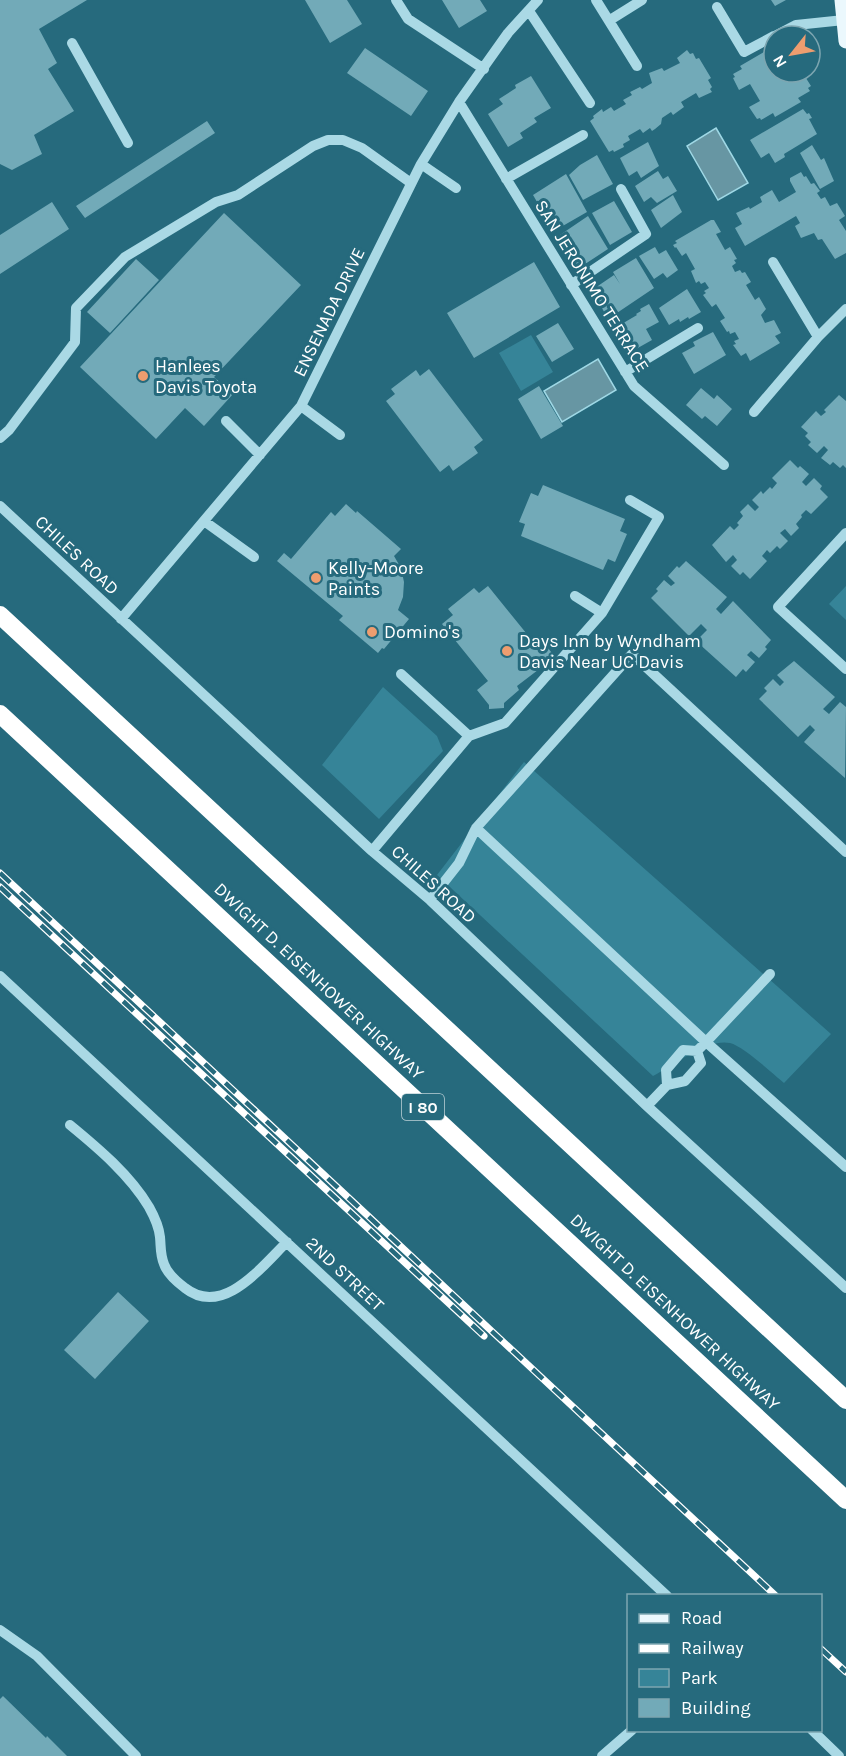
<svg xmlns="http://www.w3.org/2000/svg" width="846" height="1756" font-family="Karla,sans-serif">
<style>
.green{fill:#368498}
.water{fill:#6796a3;stroke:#9fd8e5;stroke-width:1.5}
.building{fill:#72aab8}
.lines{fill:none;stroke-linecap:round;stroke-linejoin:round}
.minor{stroke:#aad9e5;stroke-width:10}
.major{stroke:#ebf8fd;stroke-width:15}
.highway{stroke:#fff;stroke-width:18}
.rail-casing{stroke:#fff;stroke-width:7}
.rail{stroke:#266a7d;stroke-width:4.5;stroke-dasharray:14;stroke-linecap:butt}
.poi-dot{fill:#ee9d6f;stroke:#266a7d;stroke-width:2}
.labels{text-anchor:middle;stroke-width:6;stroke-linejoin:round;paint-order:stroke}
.shield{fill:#266a7d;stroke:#bed2d8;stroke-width:1.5}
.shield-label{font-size:16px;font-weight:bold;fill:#fff}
.street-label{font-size:18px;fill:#fff;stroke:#266a7d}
.poi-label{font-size:18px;fill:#fff;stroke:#266a7d;text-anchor:start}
</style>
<rect width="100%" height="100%" fill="#266a7d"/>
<!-- green -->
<path class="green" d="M531,335L553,372L521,391L499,353Z
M846,586V620L829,604Z
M383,687L437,736L443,751L379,819L322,765Z
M524,762L831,1034L784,1083C772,1073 743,1046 730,1043C708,1038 672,1066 653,1076L437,875Z"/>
<!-- water -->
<path class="water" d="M716,128L748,183L718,200L687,146Z
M598,359L616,390L562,422L544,391Z"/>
<!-- building -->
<path class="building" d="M0,0H87L39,29L57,63L48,69L74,111L34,135L42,154L12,170L0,164Z
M305,0H347L362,24L330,43Z
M442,0H480L487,11L459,28Z
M771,0H786L775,6Z
M774,46V72H789L794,81L804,75L811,86L808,88L810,91L798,98L801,102L775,117L773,113L761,120L760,118L757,119L749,107L760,101L750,84L739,90L733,78L735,77L733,74L742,69L740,66Z
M365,48L428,91L411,116L347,73Z
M687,50L690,54L693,53L696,59L699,58L711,78L708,80L712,87L710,89L712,92L699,98L696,93L681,102L684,107L673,115L671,112L662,118L661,124L655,129L652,131L650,128L643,133L640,129L628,136L630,140L623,144L624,147L614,152L613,150L609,152L590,121L594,118L593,116L602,109L603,112L611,107L614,111L626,104L623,100L632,95L630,92L640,87L642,89L652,83L649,73L662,68L664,71L680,63L677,58Z
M531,76L551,108L534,118L537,122L520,133L523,138L508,147L488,114L503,104L499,99L516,88L515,85Z
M803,109L807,114L809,113L812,118L809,119L817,134L784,154L785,157L775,163L769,153L761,158L750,140Z
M207,121L215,133L85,218L76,206Z
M648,142L659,166L641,178L637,171L629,176L620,158Z
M812,145L821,160L824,158L834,181L820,189L800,153Z
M597,155L613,184L583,200L569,175L580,165Z
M658,171L663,179L668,176L677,191L657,203L651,197L644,202L635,186Z
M801,172L804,177L806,176L811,184L814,183L820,191L817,193L821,199L825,197L830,206L837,203L845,216L839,220L846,231V253L835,259L822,239L818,240L814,233L801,238L795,226L800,223L796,216L745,246L735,228L742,224L736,213L749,207L750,209L762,202L760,197L772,190L779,202L796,192L790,181V178Z
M566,174L587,212L554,231L533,195Z
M673,195L682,212L661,228L651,210Z
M614,201L632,232L610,245L592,213Z
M52,202L69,229L0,274V235Z
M224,213L301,285L214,377L233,394L204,426L185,408L156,439L80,367Z
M588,216L608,249L579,268L560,235Z
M711,220H714L721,232L716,234L725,250L730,247L737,259L734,260L736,263L732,266L735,272L740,270L742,273L745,272L751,282L746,285L755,300L759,297L766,309L761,315L765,323L774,320L781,333L775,336L780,343L750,361L746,353L741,356L733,345L736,344L734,341L739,339L735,332L730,334L729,331L727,332L720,321L725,318L716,304L712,307L703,295L706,293L704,291L709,288L705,282L701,284L699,281L696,283L691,271L695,269L686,253L682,256L676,247L675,248L673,245L677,243L675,241Z
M655,247L659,254L666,250L678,270L667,278L663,273L654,279L639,256Z
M636,258L654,288L608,319L592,290L614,275L620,284L613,272Z
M136,259L159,280L110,333L87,312Z
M534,262L560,307L474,358L447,313Z
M687,289L701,312L689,319L688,317L680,322L679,319L669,325L659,308Z
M649,304L659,322L646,329L652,340L636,349L633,344L631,346L620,325L637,315L636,314L641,311L640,309Z
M558,323L574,349L552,362L536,336Z
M713,332L726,355L694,374L682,353L695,346L693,342Z
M429,369L483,440L474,447L478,453L453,471L449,465L440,472L386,401L395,394L391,389L416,370L420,376Z
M539,386L563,426L541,439L518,399Z
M701,388L714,399L717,395L732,409L717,426L705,416L702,419L686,405Z
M839,395L846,401V468L843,465L840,468L833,462L830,465L821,458L828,450L824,446L817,453L808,445L811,442L805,436L808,433L801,427L816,411L821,416L826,412L824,410Z
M790,460L798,468L800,466L809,474L802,482L806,486L814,478L822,486L820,489L828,497L811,514L806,510L801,515L802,517L796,524L799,528L791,536L785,529L780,533L788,541L780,549L777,546L770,553L767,550L762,556L767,561L750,579L743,572L740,575L731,566L737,560L733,555L726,562L712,545L730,526L734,530L739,525L737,523L743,516L740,512L748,504L755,511L759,507L752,500L761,491L763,494L770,487L772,489L777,483L772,478Z
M543,485L625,519L620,531L627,534L615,562L608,559L603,570L521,536L525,524L519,522L531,493L538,496Z
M346,504L356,513L357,511L401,549L394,556L401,568L404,582L403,597L398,610L409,619L384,649L382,648L378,653L339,620L343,616L277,561L284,553L291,559L331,512L335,516Z
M686,561L727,597L716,609L721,614L733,601L771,640L765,647L767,649L759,658L751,651L747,655L755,662L746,672L743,669L736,677L696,641L707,630L701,624L689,636L651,598L658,591L656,589L664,580L671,586L675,583L668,576L677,566L679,568Z
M488,586L535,644L541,639L555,657L517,686L519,690L504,703V708L489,709V705L477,690L488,681L442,624L453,615L448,609L474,588L479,593Z
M794,661L835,697L823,709L829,714L840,702L846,707L845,778L804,742L815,730L810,725L798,737L759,699L767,691L764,688L773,679L780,686L784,682L777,675Z
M118,1292L149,1321L95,1379L64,1350Z
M3,1696L46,1738L47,1736L67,1756H0V1699Z"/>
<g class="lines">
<!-- minor -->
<path class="minor" d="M396,0L408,19L484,69
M596,0L637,66
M717,7L744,52L774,36
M529,11L590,103
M610,20L642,0
M775,36L796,25L844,20
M72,43L128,143
M459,102L634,386L724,465
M421,164L456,188
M506,179L583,135
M773,262L818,337
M571,285L646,234L621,189
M625,372L698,328
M301,406L340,435
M754,412L818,337L846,309
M226,421L260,455
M0,438L9,430L75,342L76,308L125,257L216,202L238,195L313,146L328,140H343L362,148L411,183
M0,506L372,851L430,900L647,1106L846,1288
M204,521L254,557
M846,533L778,607L846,669
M602,613L659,517L630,500
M121,619L301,406L421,164L459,102L508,33L538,0
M469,736L505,723L602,613L575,596
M476,828L706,1042L770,974
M372,851L469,736L401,674
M430,900L459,863L476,828L632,654L846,852
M0,976L667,1596
M667,1085L666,1070L683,1050L697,1051L706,1042L846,1167
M647,1106L667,1085L685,1081L701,1063L697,1051
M70,1125C98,1148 130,1175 149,1207C154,1216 159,1227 160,1237C161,1247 160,1254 164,1264C167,1273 177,1282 185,1288C223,1318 262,1266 287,1242
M0,1630L37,1656L136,1756
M812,1730L839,1756
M602,1756L632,1730"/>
<!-- major -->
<path class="major" d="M842,0L846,41"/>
<!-- highway -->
<path class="highway" d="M0,615L846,1400
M0,714L846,1500"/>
<!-- rail casing -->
<g class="rail-casing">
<path id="rail" d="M0,873L776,1596
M0,887L484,1336
M820,1648L846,1672"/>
</g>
<!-- rail -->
<use href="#rail" class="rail"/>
</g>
<!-- markers -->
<g class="poi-dot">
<circle cx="143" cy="376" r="6"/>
<circle cx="316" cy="578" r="6"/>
<circle cx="372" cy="632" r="6"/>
<circle cx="507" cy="651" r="6"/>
</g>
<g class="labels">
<!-- shield labels -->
<rect class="shield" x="402" y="1094" width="42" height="26" rx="4.5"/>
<g class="shield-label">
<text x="423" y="1113">I 80</text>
</g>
<!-- street labels -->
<g class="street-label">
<text transform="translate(592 286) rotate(58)" y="6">SAN JERONIMO TERRACE</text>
<text transform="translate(329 312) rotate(-64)" y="6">ENSENADA DRIVE</text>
<text transform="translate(77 555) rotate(43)" y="6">CHILES ROAD</text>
<text transform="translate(434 884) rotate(42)" y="6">CHILES ROAD</text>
<text transform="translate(319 981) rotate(43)" y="6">DWIGHT D. EISENHOWER HIGHWAY</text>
<text transform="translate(345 1274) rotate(43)" y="6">2ND STREET</text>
<text transform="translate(675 1312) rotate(43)" y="6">DWIGHT D. EISENHOWER HIGHWAY</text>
</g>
<!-- poi labels -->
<g class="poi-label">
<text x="155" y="372">Hanlees<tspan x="155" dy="21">Davis Toyota</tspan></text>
<text x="328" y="574">Kelly-Moore<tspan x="328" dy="21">Paints</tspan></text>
<text x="384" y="638">Domino's</text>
<text x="519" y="647">Days Inn by Wyndham<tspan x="519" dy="21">Davis Near UC Davis</tspan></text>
</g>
</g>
<!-- legend -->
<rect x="627" y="1594" width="195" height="138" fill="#266a7d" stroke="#7da6b1" stroke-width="1.5"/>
<rect x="639" y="1614" width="30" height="9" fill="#ebf8fd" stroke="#7da6b1" stroke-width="1.5"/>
<text x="681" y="1624" font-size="18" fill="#ffffff">Road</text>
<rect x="639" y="1644" width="30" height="9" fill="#ffffff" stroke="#7da6b1" stroke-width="1.5"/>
<text x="681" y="1654" font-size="18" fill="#ffffff">Railway</text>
<rect x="639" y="1669" width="30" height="18" fill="#368498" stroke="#7da6b1" stroke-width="1.5"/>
<text x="681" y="1684" font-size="18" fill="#ffffff">Park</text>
<rect x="639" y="1699" width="30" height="18" fill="#72aab8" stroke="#7da6b1" stroke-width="1.5"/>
<text x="681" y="1714" font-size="18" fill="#ffffff">Building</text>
<!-- north arrow -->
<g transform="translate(792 54) rotate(239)"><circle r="28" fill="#266a7d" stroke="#7da6b1" stroke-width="1.5"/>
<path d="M0-4.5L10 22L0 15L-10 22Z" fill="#ee9d6f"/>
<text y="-9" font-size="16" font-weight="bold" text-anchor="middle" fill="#ffffff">N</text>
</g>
</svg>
